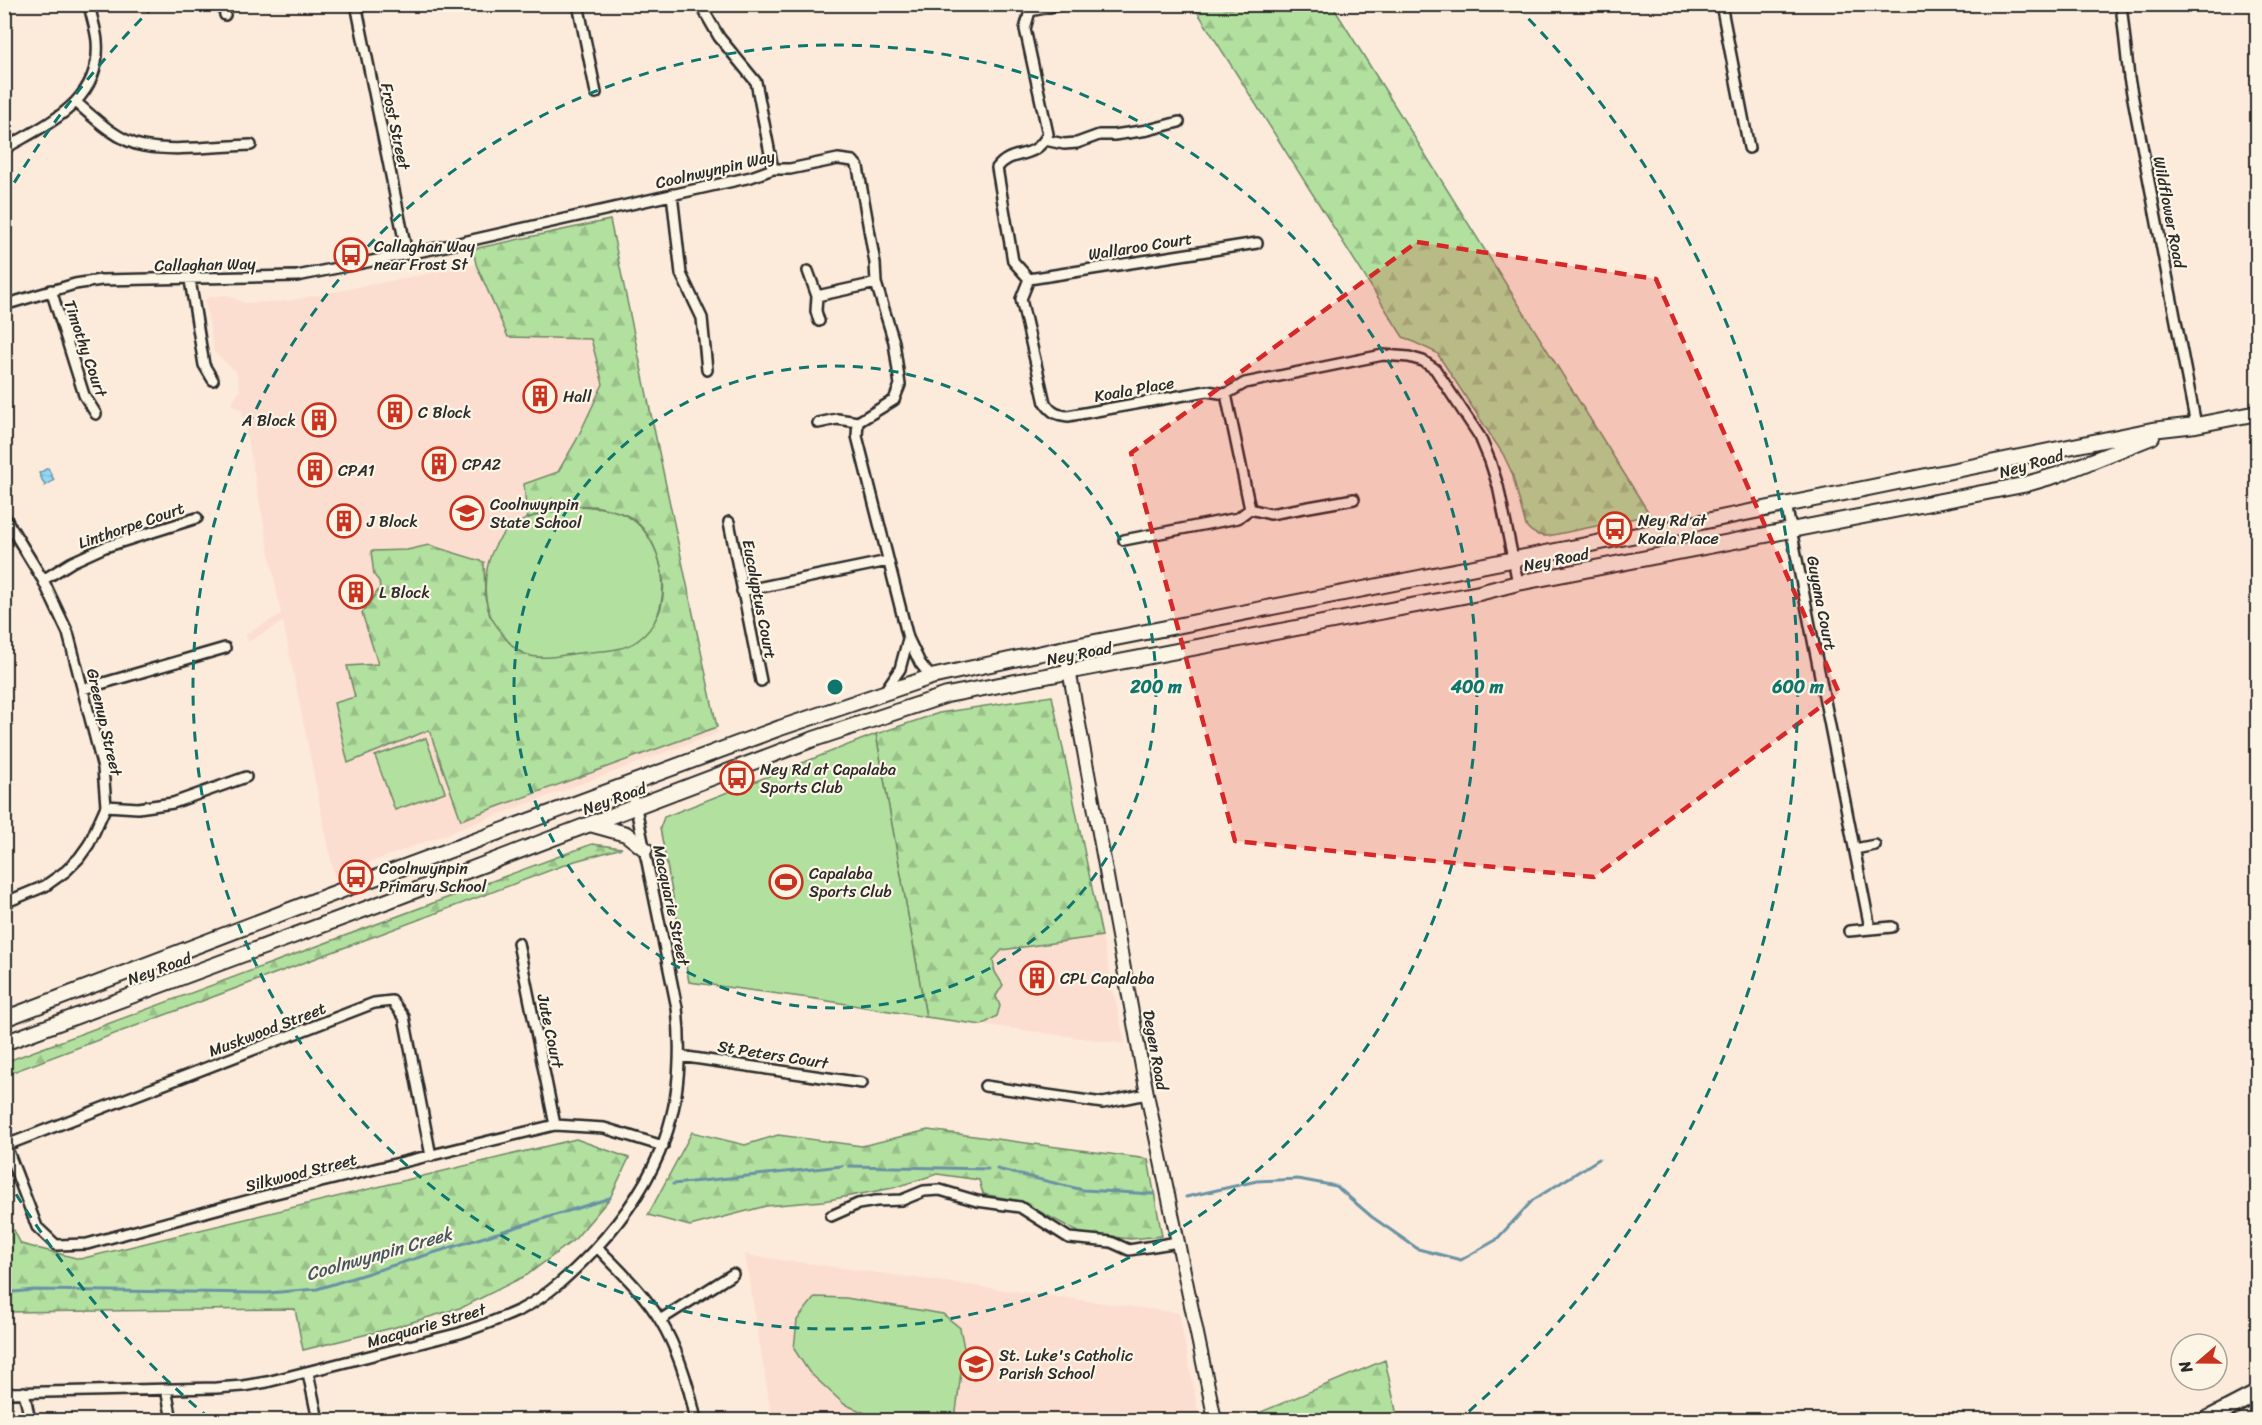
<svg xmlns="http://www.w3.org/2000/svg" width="2262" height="1425" font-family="Sriracha,sans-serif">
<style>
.built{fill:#fcded0}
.forest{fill:url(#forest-firs);stroke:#6e8665;stroke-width:1.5}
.garden{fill:#b2e09f;stroke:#6e8665;stroke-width:1.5}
.water{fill:url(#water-rules);stroke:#6992a4;stroke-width:1.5}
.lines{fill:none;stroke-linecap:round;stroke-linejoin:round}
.stream{stroke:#6992a4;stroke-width:3}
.minor-casing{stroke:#2b2b2b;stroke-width:14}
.tertiary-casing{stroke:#2b2b2b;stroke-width:16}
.secondary-casing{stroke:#2b2b2b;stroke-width:18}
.primary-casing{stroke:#2b2b2b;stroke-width:20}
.minor{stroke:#fcf5e5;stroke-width:9}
.tertiary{stroke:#fcf5e5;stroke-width:12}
.secondary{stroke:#fcf5e5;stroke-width:14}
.primary{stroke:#fcf5e5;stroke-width:15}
.marked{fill:#d62828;fill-opacity:0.2;stroke:#d62828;stroke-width:4.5;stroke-dasharray:12 8;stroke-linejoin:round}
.ring{fill:none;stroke:#0f766e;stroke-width:3;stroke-dasharray:10 8}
.labels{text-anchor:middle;stroke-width:4.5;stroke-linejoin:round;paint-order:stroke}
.street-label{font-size:16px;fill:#2b2b2b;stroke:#fcf5e5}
.poi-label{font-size:16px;fill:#2b2b2b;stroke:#fcf5e5;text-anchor:start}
.water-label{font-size:18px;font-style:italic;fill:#45565e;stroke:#fcf5e5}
.centre{fill:#0f766e;stroke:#fcf5e5;stroke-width:3}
.ring-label{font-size:18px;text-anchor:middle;font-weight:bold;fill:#0f766e;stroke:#fcf5e5;stroke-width:4.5;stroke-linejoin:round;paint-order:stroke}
</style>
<defs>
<pattern id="forest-firs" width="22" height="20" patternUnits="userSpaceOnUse" patternTransform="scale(1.5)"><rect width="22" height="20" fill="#b2e09f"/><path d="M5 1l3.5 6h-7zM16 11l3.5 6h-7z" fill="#99c089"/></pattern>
<pattern id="water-rules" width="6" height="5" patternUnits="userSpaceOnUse" patternTransform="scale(1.5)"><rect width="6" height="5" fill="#93d6f5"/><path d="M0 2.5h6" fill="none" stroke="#7fb8d2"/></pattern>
</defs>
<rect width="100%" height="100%" fill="#fcebdb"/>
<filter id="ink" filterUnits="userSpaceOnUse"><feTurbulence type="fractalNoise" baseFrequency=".0167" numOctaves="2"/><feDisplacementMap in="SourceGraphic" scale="12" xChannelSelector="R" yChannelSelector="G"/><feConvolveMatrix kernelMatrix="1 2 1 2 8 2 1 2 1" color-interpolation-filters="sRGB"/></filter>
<g filter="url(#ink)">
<!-- built -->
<path class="built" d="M610,220L718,733L334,876L283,622L248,642L246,634L281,614L242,411L231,404L240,390L236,372L214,352L205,300L208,297L227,295L245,303L287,301L476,264L473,249Z
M912,936H1102L1125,1044L926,1017Z
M745,1255L1179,1313L1200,1420H782L771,1414Z"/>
<!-- forest -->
<path class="forest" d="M1193,5H1332L1650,515L1548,536C1538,536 1533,534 1526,526L1512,473L1503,454L1437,353L1403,337Z
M610,220L717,727L461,820L429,730L348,763L334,703L355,697L347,666L378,664L362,613L380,588L379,581L374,575L371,551L407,550L429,545L484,562L485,597L490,616L637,641C647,631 657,621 661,607C669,578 656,534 630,517C623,513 612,510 604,508C579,501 551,512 527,518L524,484L558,472L576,441L603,384L591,339L508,337L476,264L473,249Z
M1052,696L1102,936L1002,950L993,960L995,972L1003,985L996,996L1000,1006L997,1016L982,1025L926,1017L876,734L939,713Z
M592,844L622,848L575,861L5,1075V1062Z
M928,1130L1148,1159L1162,1236L1130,1239L1080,1233L1020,1201L983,1194L979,1180L937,1174L893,1188L823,1201L766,1206L690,1226L648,1215L692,1132L745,1145L778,1135L862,1146Z
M576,1139L629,1158L610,1198L575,1239L527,1275L463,1307L392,1328L303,1350L295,1309L5,1312V1232L14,1230L21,1244L80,1259Z
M1385,1360L1398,1420H1242Z"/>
<!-- garden -->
<path class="garden" d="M577,506C595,507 615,508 630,518C667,542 677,614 637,641C621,652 598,651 579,653C563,655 540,661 525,654C515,650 508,642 502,633C498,627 492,621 490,614C480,588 486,547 509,529C528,514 554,512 577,506Z
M876,734L926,1017L816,999L689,982L660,828L664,817Z
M426,738L445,792L395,810L375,756Z
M815,1297L846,1298L943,1314L960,1328L964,1348L955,1420H881L844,1404L809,1372L794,1349L797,1320Z"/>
<!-- water -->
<path class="water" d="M48,468L54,480L45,486L39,473Z"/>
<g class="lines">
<!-- stream -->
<path class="stream" d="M849,1166L988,1169
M997,1169L1083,1190L1154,1194
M673,1184L842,1166
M1186,1197L1257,1181L1298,1179L1336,1186L1372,1217L1418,1249L1461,1260L1496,1240L1533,1200L1599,1159
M4,1293L34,1290L267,1293L317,1289L610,1198"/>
<!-- minor casing -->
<g class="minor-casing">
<path id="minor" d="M223,4L225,15
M356,4L407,254
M578,4L596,93
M700,4L719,37L756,82L773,169
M1026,4L1030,11L1025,29L1048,134C1033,163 1013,147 997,168L1013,261L1029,279L1021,299L1045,403C1052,413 1057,415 1068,416L1207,391L1226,394L1245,383L1383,355L1409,357L1423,361L1435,369L1480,437L1490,461L1498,486L1518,583
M1721,4L1749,148
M2121,4L2129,78L2196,425
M1030,11L1065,4
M77,103C95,119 118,141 143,146C174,152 219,146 251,145
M1045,140L1064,144L1077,143L1099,135H1114L1148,130L1179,122
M4,149C48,123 102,102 97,41C96,29 91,16 89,4
M672,194L681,274L702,318L707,370
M808,271L817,296L816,311L819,321
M1029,279L1257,243
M190,280L204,365L213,380
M51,290L84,395L96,414
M817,296L876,283
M4,305L75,284L101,280L297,276L432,249L751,177L773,169H790L838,159L853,161L858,167L875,263L876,283L894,342L900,385L894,400L858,422L857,436L908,638L920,663L931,677
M818,423L837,419L858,422
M1786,504L1870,928
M1250,509L1270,514L1354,499
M4,516L43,580L68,633L103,768L106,806L89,844L79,858L66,871L45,886L4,903
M729,522L761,681
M1124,540L1238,518L1250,509L1226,394
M43,580L72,562L105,547L197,518
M742,591L888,561
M83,689L225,648
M885,691L900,669L908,639
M106,806L138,808L173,803L246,777
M1855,849L1875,845
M1849,931L1892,927
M518,943L555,1125
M680,1056L862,1083
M985,1086L1103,1103L1147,1094
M4,1146L374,1003L392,1001L404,1017L431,1156
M6,1146L37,1227L56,1245L87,1244L272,1194L555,1125L604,1128L663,1146
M831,1216L858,1204L876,1201L902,1200L924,1191L940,1190L977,1201L1020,1207L1069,1238L1111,1242L1129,1250L1178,1242
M597,1247C619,1270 644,1293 660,1320C679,1351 689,1386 696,1420
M660,1320L733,1274
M308,1373L318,1420
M166,1389L172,1420
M24,1392L30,1420
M4,1393L216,1388L243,1386L267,1382L460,1333C481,1326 500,1319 520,1310C549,1295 572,1273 594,1250C661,1178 688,1107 677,1008L636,808L628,786"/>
</g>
<!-- tertiary casing -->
<g class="tertiary-casing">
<path id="tertiary" d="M1065,648L1147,1094L1215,1420"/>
</g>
<!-- secondary casing -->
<g class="secondary-casing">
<path id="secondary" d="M590,824L626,834L645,849
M4,1019L361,883L780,728L931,677L1065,648L1657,531L2152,430L2196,425L2258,413
M4,1043L398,897L811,740L947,695L1479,593L1518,583L2023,485L2057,475L2152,437"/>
</g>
<!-- primary casing -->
<g class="primary-casing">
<path id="primary" d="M2206,1420L2258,1393"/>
</g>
<!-- minor -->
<use href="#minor" class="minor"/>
<!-- tertiary -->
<use href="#tertiary" class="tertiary"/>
<!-- secondary -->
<use href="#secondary" class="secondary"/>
<!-- primary -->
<use href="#primary" class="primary"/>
</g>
</g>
<!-- marked area -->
<path class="marked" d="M1417,242L1656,279L1839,693L1594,877L1235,841L1131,453Z"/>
<!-- distance rings -->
<g class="ring">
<circle cx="835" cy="687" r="321"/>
<circle cx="835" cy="687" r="642"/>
<path d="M210 1419A963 963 0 0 1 5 1176M5 198A963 963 0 0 1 154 6M1516 6A963 963 0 0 1 1460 1419"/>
</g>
<!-- icons -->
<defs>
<g id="bus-ring" transform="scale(1.725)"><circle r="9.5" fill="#fcf5e5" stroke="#c8321e" stroke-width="1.5"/><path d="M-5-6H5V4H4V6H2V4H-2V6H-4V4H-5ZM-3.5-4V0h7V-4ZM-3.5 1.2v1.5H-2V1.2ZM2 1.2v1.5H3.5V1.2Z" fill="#c8321e"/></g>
<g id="building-ring" transform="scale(1.725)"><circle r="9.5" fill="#fcf5e5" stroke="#c8321e" stroke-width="1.5"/><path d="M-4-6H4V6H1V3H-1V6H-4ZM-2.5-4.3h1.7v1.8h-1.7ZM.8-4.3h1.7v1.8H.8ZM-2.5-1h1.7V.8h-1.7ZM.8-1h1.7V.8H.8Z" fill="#c8321e"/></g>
<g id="school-ring" transform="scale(1.725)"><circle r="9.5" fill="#fcf5e5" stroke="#c8321e" stroke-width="1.5"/><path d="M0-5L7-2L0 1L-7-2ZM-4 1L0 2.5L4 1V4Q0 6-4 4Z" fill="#c8321e"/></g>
<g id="stadium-ring" transform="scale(1.725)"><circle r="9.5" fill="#fcf5e5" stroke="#c8321e" stroke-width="1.5"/><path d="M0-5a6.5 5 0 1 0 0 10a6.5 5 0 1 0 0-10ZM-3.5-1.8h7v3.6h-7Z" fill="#c8321e"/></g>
</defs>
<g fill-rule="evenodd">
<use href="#bus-ring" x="351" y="255"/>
<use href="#building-ring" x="540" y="396"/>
<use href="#building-ring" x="395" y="412"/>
<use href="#building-ring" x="319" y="420"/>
<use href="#building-ring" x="439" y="464"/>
<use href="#building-ring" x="315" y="470"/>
<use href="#school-ring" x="467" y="513"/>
<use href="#building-ring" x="344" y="521"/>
<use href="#bus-ring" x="1615" y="529"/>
<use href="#building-ring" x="356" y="592"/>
<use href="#bus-ring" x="737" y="778"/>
<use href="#bus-ring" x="356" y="877"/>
<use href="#stadium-ring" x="786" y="882"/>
<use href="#building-ring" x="1037" y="978"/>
<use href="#school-ring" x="976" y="1364"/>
</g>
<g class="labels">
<!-- street labels -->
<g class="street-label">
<text transform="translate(396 126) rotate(78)" y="6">Frost Street</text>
<text transform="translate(715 169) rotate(-13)" y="6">Coolnwynpin Way</text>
<text transform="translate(2170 212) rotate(79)" y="6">Wildflower Road</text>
<text transform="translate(1140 246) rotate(-9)" y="6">Wallaroo Court</text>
<text transform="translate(205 264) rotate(-1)" y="6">Callaghan Way</text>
<text transform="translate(86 348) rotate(71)" y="6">Timothy Court</text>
<text transform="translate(1134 389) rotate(-10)" y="6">Koala Place</text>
<text transform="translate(2031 463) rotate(-16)" y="6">Ney Road</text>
<text transform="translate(131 525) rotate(-19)" y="6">Linthorpe Court</text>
<text transform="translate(1556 559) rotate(-11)" y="6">Ney Road</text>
<text transform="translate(760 599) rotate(79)" y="6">Eucalyptus Court</text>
<text transform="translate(1822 603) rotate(79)" y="6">Guyana Court</text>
<text transform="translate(1079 653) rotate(-11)" y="6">Ney Road</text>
<text transform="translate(105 722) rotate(77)" y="6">Greenup Street</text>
<text transform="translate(614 798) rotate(-20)" y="6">Ney Road</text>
<text transform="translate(672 905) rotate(78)" y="6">Macquarie Street</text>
<text transform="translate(159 968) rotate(-20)" y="6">Ney Road</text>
<text transform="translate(267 1029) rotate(-21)" y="6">Muskwood Street</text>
<text transform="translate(551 1031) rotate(78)" y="6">Jute Court</text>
<text transform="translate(1156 1050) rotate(80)" y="6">Degen Road</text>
<text transform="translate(773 1054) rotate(9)" y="6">St Peters Court</text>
<text transform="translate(301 1172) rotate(-14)" y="6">Silkwood Street</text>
<text transform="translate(426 1325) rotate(-16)" y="6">Macquarie Street</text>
</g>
<!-- poi labels -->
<g class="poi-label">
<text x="374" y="252">Callaghan Way<tspan x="374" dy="18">near Frost St</tspan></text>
<text x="563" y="402">Hall</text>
<text x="418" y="418">C Block</text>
<text x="296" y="426" text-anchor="end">A Block</text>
<text x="462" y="470">CPA2</text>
<text x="338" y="476">CPA1</text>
<text x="490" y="510">Coolnwynpin<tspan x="490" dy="18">State School</tspan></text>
<text x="1638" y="526">Ney Rd at<tspan x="1638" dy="18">Koala Place</tspan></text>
<text x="367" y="527">J Block</text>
<text x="379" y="598">L Block</text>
<text x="760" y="775">Ney Rd at Capalaba<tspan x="760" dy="18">Sports Club</tspan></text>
<text x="379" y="874">Coolnwynpin<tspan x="379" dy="18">Primary School</tspan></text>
<text x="809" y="879">Capalaba<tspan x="809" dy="18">Sports Club</tspan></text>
<text x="1060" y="984">CPL Capalaba</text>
<text x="999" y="1361">St. Luke's Catholic<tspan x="999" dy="18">Parish School</tspan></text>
</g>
<!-- water labels -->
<g class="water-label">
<text transform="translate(379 1254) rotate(-16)" y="6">Coolnwynpin Creek</text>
</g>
</g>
<circle cx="835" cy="687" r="9" class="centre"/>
<g class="ring-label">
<text x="1156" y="693">200 m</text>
<text x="1477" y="693">400 m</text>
<text x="1798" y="693">600 m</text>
</g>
<!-- margin -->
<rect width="2262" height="1425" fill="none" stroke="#fcf5e5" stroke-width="24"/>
<rect x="12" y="12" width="2238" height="1401" fill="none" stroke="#2b2b2b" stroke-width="2" filter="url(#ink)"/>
<!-- north arrow -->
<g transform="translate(2199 1362) rotate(250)"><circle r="28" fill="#fcf5e5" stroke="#a8a49b" stroke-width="1.5"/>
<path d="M0-4.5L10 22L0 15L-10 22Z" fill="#c8321e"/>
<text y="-9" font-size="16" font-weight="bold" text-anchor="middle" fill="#2b2b2b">N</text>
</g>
</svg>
